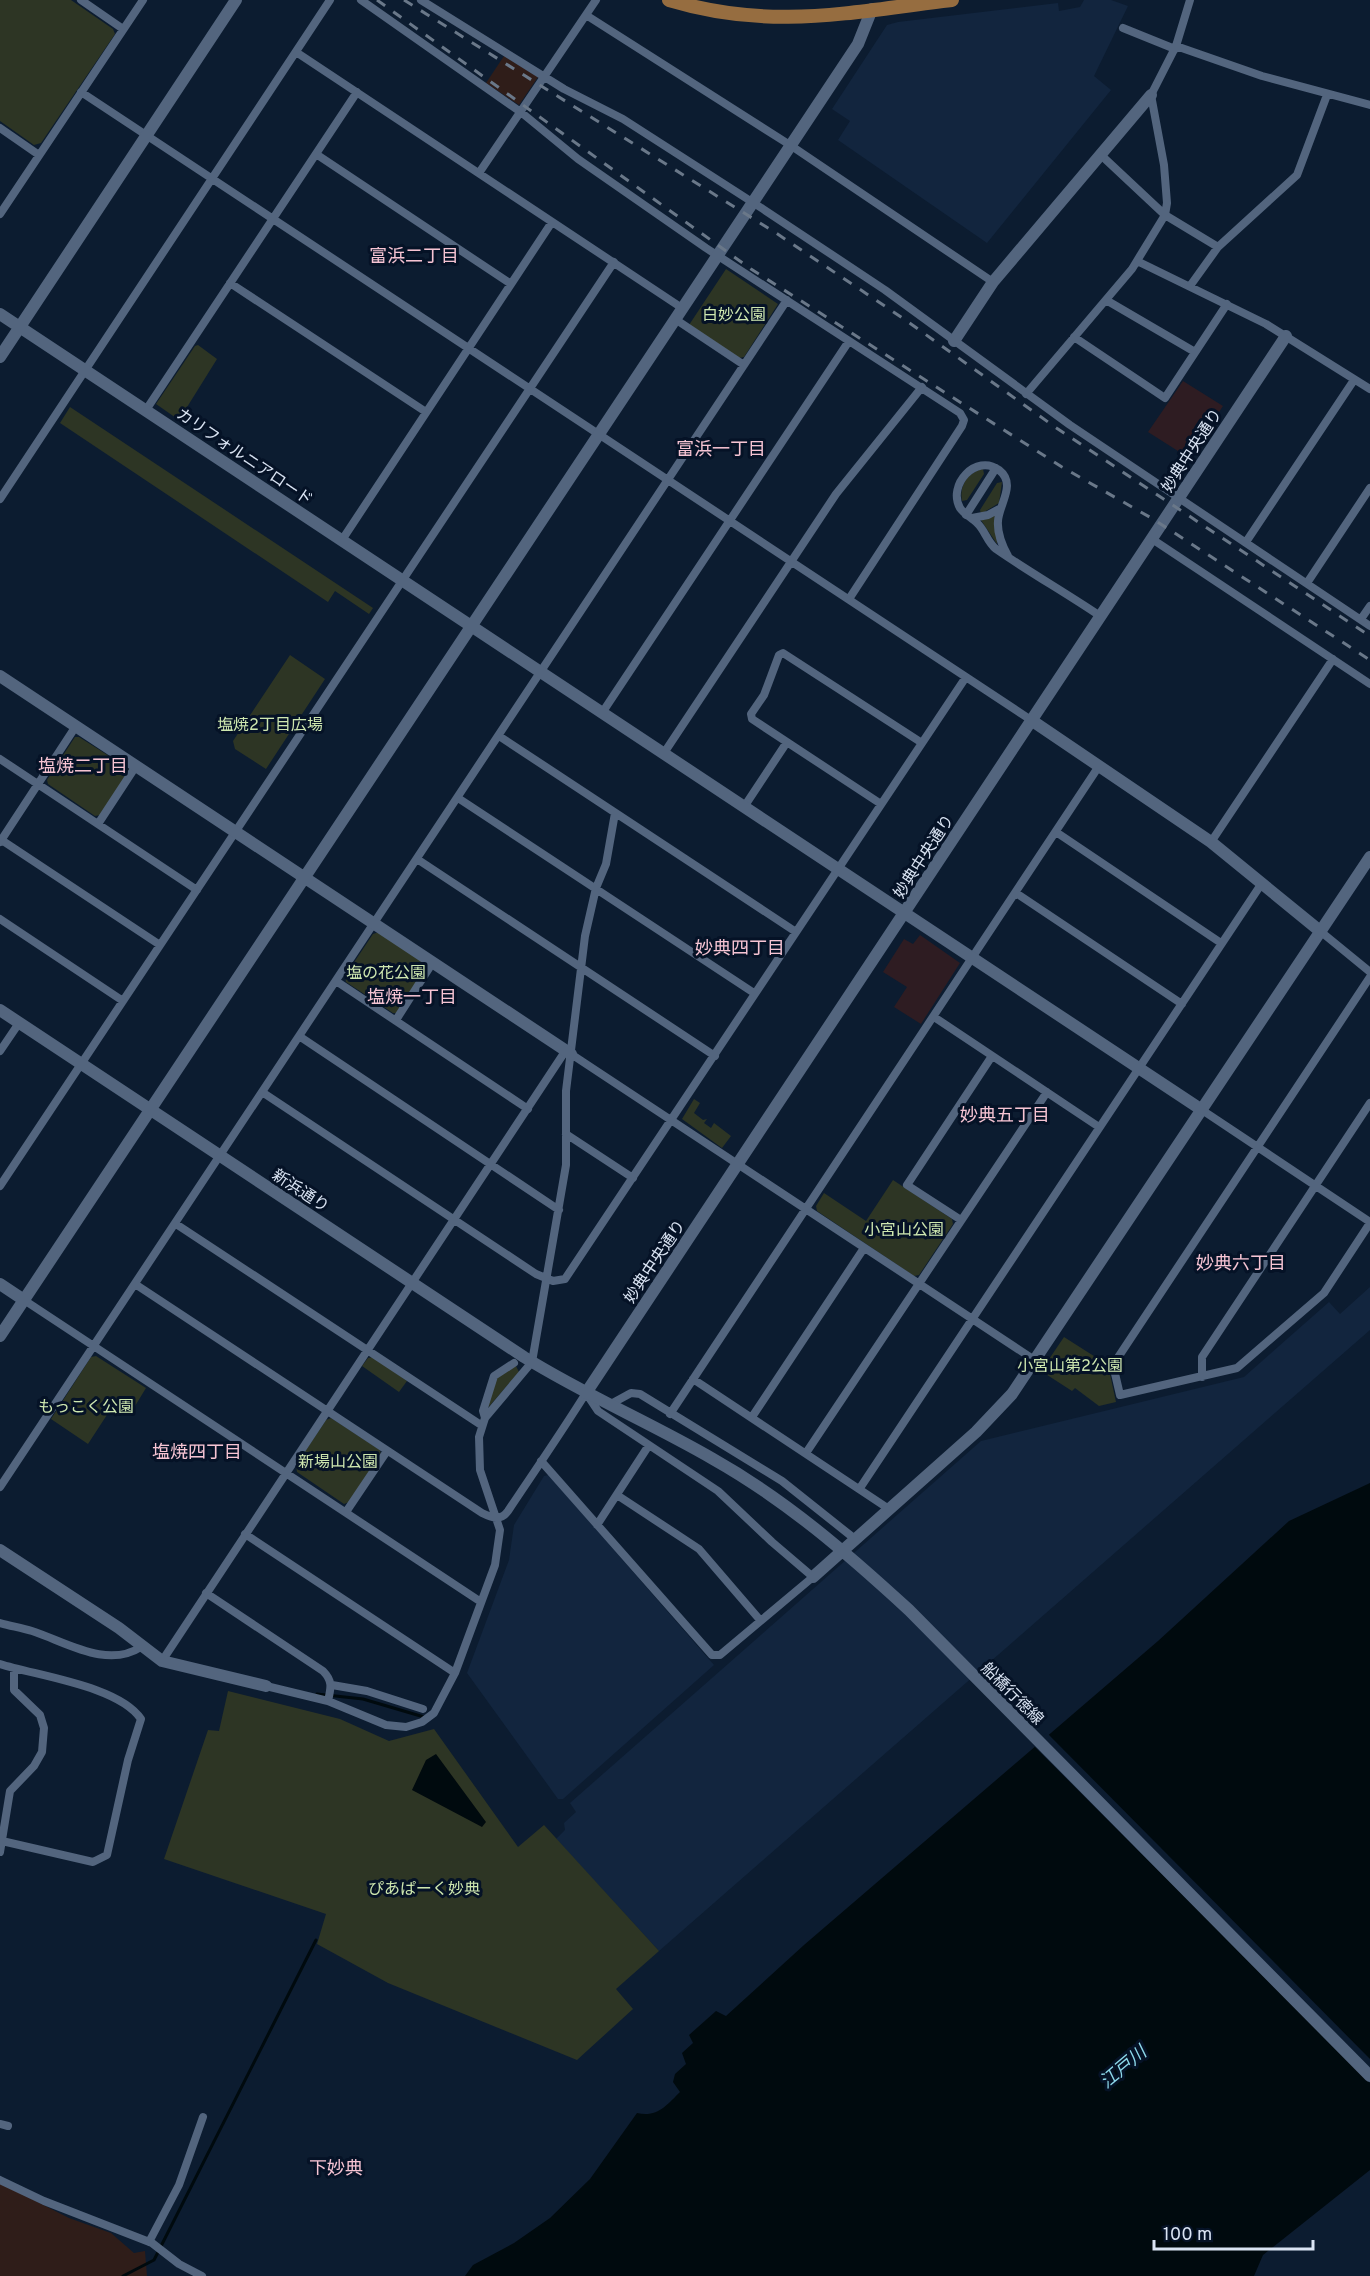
<svg xmlns="http://www.w3.org/2000/svg" width="1370" height="2276" font-family="Overpass,'Noto Sans JP',sans-serif">
<style>
.commercial{fill:#2e1c22}
.industrial{fill:#2f1d19}
.built{fill:#12253e}
.green{fill:#2d3524}
.water{fill:#000a0e}
.pier{fill:#0c1c30}
.lines{fill:none;stroke-linecap:round;stroke-linejoin:round}
.stream{stroke:#000a0e;stroke-width:3}
.street{stroke:#53657e;stroke-width:8}
.secondary{stroke:#53657e;stroke-width:12}
.primary{stroke:#966d40;stroke-width:14}
.rail{stroke:#6a7889;stroke-width:3;stroke-dasharray:10 10;stroke-linecap:butt}
.labels{text-anchor:middle;stroke-width:6;stroke-linejoin:round;paint-order:stroke}
.park-label{font-size:16px;fill:#cee7af;stroke:#051226}
.street-label{font-size:16px;fill:#dae4f3;stroke:#051226}
.neighbourhood-label{font-size:18px;fill:#f6c4d3;stroke:#051226}
.water-label{font-size:18px;font-style:italic;fill:#8cd7e9;stroke:#051226}
</style>
<rect width="100%" height="100%" fill="#0c1c30"/>
<!-- commercial -->
<path class="commercial" d="M1183,381L1223,406L1189,458L1148,432Z
M920,935L960,963L921,1024L894,1007L907,987L883,972L904,939L913,944Z"/>
<!-- industrial -->
<path class="industrial" d="M504,56L538,77L519,105L486,83Z
M0,2183L69,2218L111,2233L134,2253L145,2251L147,2276H0Z"/>
<!-- built -->
<path class="built" d="M1084,0H1111L1128,6L1094,76L1111,90L987,243L838,140L850,121L832,109L887,25L898,22L1058,3L1059,11L1080,7Z
M1370,1287V1330L659,1951L556,1839L565,1830L564,1823L576,1812L570,1803L981,1441L1244,1377L1329,1302L1340,1314Z
M549,1475L714,1665L563,1799H558L467,1673L509,1560L514,1525L544,1476Z"/>
<!-- green -->
<path class="green" d="M0,0H71L113,29L115,34L41,143L34,145L0,121Z
M726,269L778,304L744,357L739,358L689,325Z
M198,345L217,359L179,420L156,404L195,346Z
M70,407L373,608L369,614L335,591L328,602L60,423Z
M983,469L984,474L967,500L962,501C959,486 968,472 983,469Z
M1002,482L999,503L981,514L980,510L997,483Z
M995,515L997,544L981,520Z
M290,655L325,679L266,769L235,749L233,741Z
M75,737H79L128,768L129,772L100,815L95,816L48,784L47,780Z
M379,932L427,963V969L398,1013H393L346,982L345,976L373,934Z
M694,1099L700,1103L694,1113L703,1120L707,1119L704,1123L711,1128L714,1123L731,1136L722,1148L682,1119Z
M893,1180L952,1219L953,1224L919,1275L914,1276L817,1211L816,1206L824,1193L866,1221Z
M1064,1337L1108,1365L1116,1402L1099,1406L1075,1388L1072,1391L1041,1371Z
M96,1356L146,1388L132,1411L116,1401L88,1444L51,1419L91,1357Z
M373,1357L407,1381L399,1392L362,1366L368,1358Z
M516,1366L519,1372L486,1410L495,1379Z
M331,1418L380,1450L381,1456L349,1502L344,1504L297,1472L296,1465L326,1420Z
M228,1691L340,1719L389,1741L434,1729L518,1847L544,1825L659,1951L616,1989L633,2009L577,2060L388,1983L317,1944L326,1914L164,1859L208,1730L219,1731Z"/>
<!-- water -->
<path class="water" d="M1370,1483V2170L1263,2255L1254,2276H465L473,2265L514,2243L550,2218L590,2179L637,2113C657,2118 667,2105 680,2092L673,2082L675,2074L686,2064L682,2053L693,2043L689,2035L716,2011L726,2016L804,1945L1158,1641L1289,1521Z
M436,1754L486,1822L482,1827L412,1790L426,1760Z"/>
<!-- pier -->
<path class="pier" d="M1047,1733L1370,2059V2083L1033,1745Z"/>
<g class="lines">
<!-- stream -->
<path class="stream" d="M317,1694L363,1699L424,1717
M123,2276L154,2260L316,1940"/>
<!-- street -->
<path class="street" d="M81,0L123,29
M361,0L522,113L578,159L706,248L960,413L964,420L962,426L849,599
M421,0L564,89L623,119L763,209L885,290L1070,425L1370,626
M586,15L790,145L993,282
M1123,28L1175,49
M1176,46L1262,76L1370,105
M296,52L682,308
M81,92L1031,720
M0,128L39,155
M316,154L511,284
M1102,156L1165,215L1218,247
M479,173L596,0
M0,214L143,0
M1137,261L1266,324L1370,389
M230,283L426,412
M1190,286L1218,247L1297,175L1327,95
M1106,300L1195,352
M675,319L744,365
M1074,337L1165,398L1227,304
M1026,394L1132,269L1165,215L1167,203L1164,165L1151,95L1176,46L1190,0
M146,410L357,92
M0,499L330,0
M966,515L996,468
M972,518L988,515L1001,508
M1152,539L1370,684
M342,540L552,222
M1246,542L1354,380
M1008,556C1002,545 997,534 998,521C999,504 1017,484 999,470C976,453 947,485 960,508C964,514 972,518 977,523C985,530 987,542 996,549C1029,572 1066,593 1100,616
M1307,583L1370,488
M1361,619L1370,606
M602,713L849,341
M499,736L796,932
M664,753L836,494L922,387
M0,759L197,890
M458,798L754,993
M881,804L752,719L751,714L764,695L779,655L783,653L922,743
M744,807L787,742
M98,824L136,766
M1056,832L1221,943
M0,839L160,945
M0,842L76,726
M1211,842L1333,659
M417,859L715,1056
M1016,893L1182,1004
M0,919L123,1001
M1320,931L1370,972
M1370,977L1113,1365L1120,1395L1237,1368L1324,1293L1370,1223
M336,981L528,1109
M934,1017L1099,1127
M396,1020L433,962
M299,1036L559,1210
M0,1051L19,1023
M571,1054L1036,1361
M262,1092L536,1274L553,1281L565,1279L966,677
M1202,1110L1370,1222
M566,1134L633,1178
M0,1186L614,262
M961,1220L907,1185L992,1056
M176,1224L481,1425
M135,1284L482,1513C492,1518 501,1521 508,1511C534,1472 561,1433 586,1393L598,1411L718,1491L772,1542L813,1577L720,1655H712L541,1461
M24,1300L481,1602
M1202,1377V1357L1370,1103
M693,1379L889,1509
M609,1405L631,1393L640,1394L782,1481L855,1539
M670,1414L1099,766
M752,1417L864,1248
M485,1418L483,1411L494,1376L514,1363
M806,1453L1047,1092
M0,1487L787,300
M860,1488L1262,883
M617,1495L699,1549L760,1620
M346,1512L387,1451
M597,1525L649,1445
M245,1534L455,1673
M206,1593L323,1671C333,1681 331,1688 328,1701
M0,1623C11,1626 22,1628 32,1631C66,1642 107,1669 141,1647
M162,1661L566,1050
M0,1664C38,1676 119,1686 141,1719L128,1760L107,1855L93,1862L2,1841
M332,1685L367,1691L423,1709
M266,1686L328,1701L386,1725L406,1727L422,1722L434,1713L455,1673L495,1565L500,1530L480,1470L479,1437L485,1418L532,1362L566,1165V1091L585,936L596,888L606,864L615,813
M0,1852L10,1791L34,1766L42,1752L44,1728L40,1715L14,1690V1669
M0,2124L8,2126
M0,2180L44,2201L152,2243L179,2264L202,2276
M149,2242L179,2185L203,2117"/>
<!-- secondary -->
<path class="secondary" d="M0,314L1202,1110
M954,341L993,282L1151,95
M0,357L236,0
M0,676L571,1054
M1031,720L1211,842L1320,931
M0,1010L524,1357C585,1395 651,1423 713,1459C786,1500 848,1554 909,1610L1370,2076
M0,1284L24,1300
M0,1336L858,44L872,9
M586,1393L1286,336
M0,1550L119,1628L162,1661L266,1686
M813,1577L976,1432L1012,1394L1370,857"/>
<!-- primary -->
<path class="primary" d="M669,0C772,31 849,12 952,0"/>
<!-- rail -->
<path class="rail" d="M377,0L751,269L1062,467L1153,519L1370,660
M404,0L776,233L904,319L1055,427L1370,636"/>
</g>
<g class="labels">
<!-- park labels -->
<g class="park-label">
<text x="734" y="320">白妙公園</text>
<text x="270" y="730">塩焼2丁目広場</text>
<text x="386" y="978">塩の花公園</text>
<text x="904" y="1235">小宮山公園</text>
<text x="1070" y="1371">小宮山第2公園</text>
<text x="86" y="1412">もっこく公園</text>
<text x="338" y="1467">新場山公園</text>
<text x="424" y="1894">ぴあぱーく妙典</text>
</g>
<!-- street labels -->
<g class="street-label">
<text transform="translate(1191 450) rotate(-57)" y="6">妙典中央通り</text>
<text transform="translate(245 456) rotate(34)" y="6">カリフォルニアロード</text>
<text transform="translate(923 856) rotate(-57)" y="6">妙典中央通り</text>
<text transform="translate(301 1190) rotate(33)" y="6">新浜通り</text>
<text transform="translate(654 1261) rotate(-56)" y="6">妙典中央通り</text>
<text transform="translate(1013 1693) rotate(45)" y="6">船橋行徳線</text>
</g>
<!-- neighbourhood labels -->
<g class="neighbourhood-label">
<text x="414" y="262">富浜二丁目</text>
<text x="721" y="455">富浜一丁目</text>
<text x="83" y="772">塩焼二丁目</text>
<text x="740" y="954">妙典四丁目</text>
<text x="412" y="1003">塩焼一丁目</text>
<text x="1005" y="1121">妙典五丁目</text>
<text x="1241" y="1269">妙典六丁目</text>
<text x="197" y="1458">塩焼四丁目</text>
<text x="336" y="2174">下妙典</text>
</g>
<!-- water labels -->
<g class="water-label">
<text transform="translate(1123 2067) rotate(-40)" y="6">江戸川</text>
</g>
</g>
<!-- scale -->
<path d="M1154 2240v9h159v-9" fill="none" stroke="#dae4f3" stroke-width="3"/>
<text x="1163" y="2240" font-size="18" fill="#dae4f3" stroke="#051226" stroke-width="4.5" paint-order="stroke">100 m</text>
</svg>
